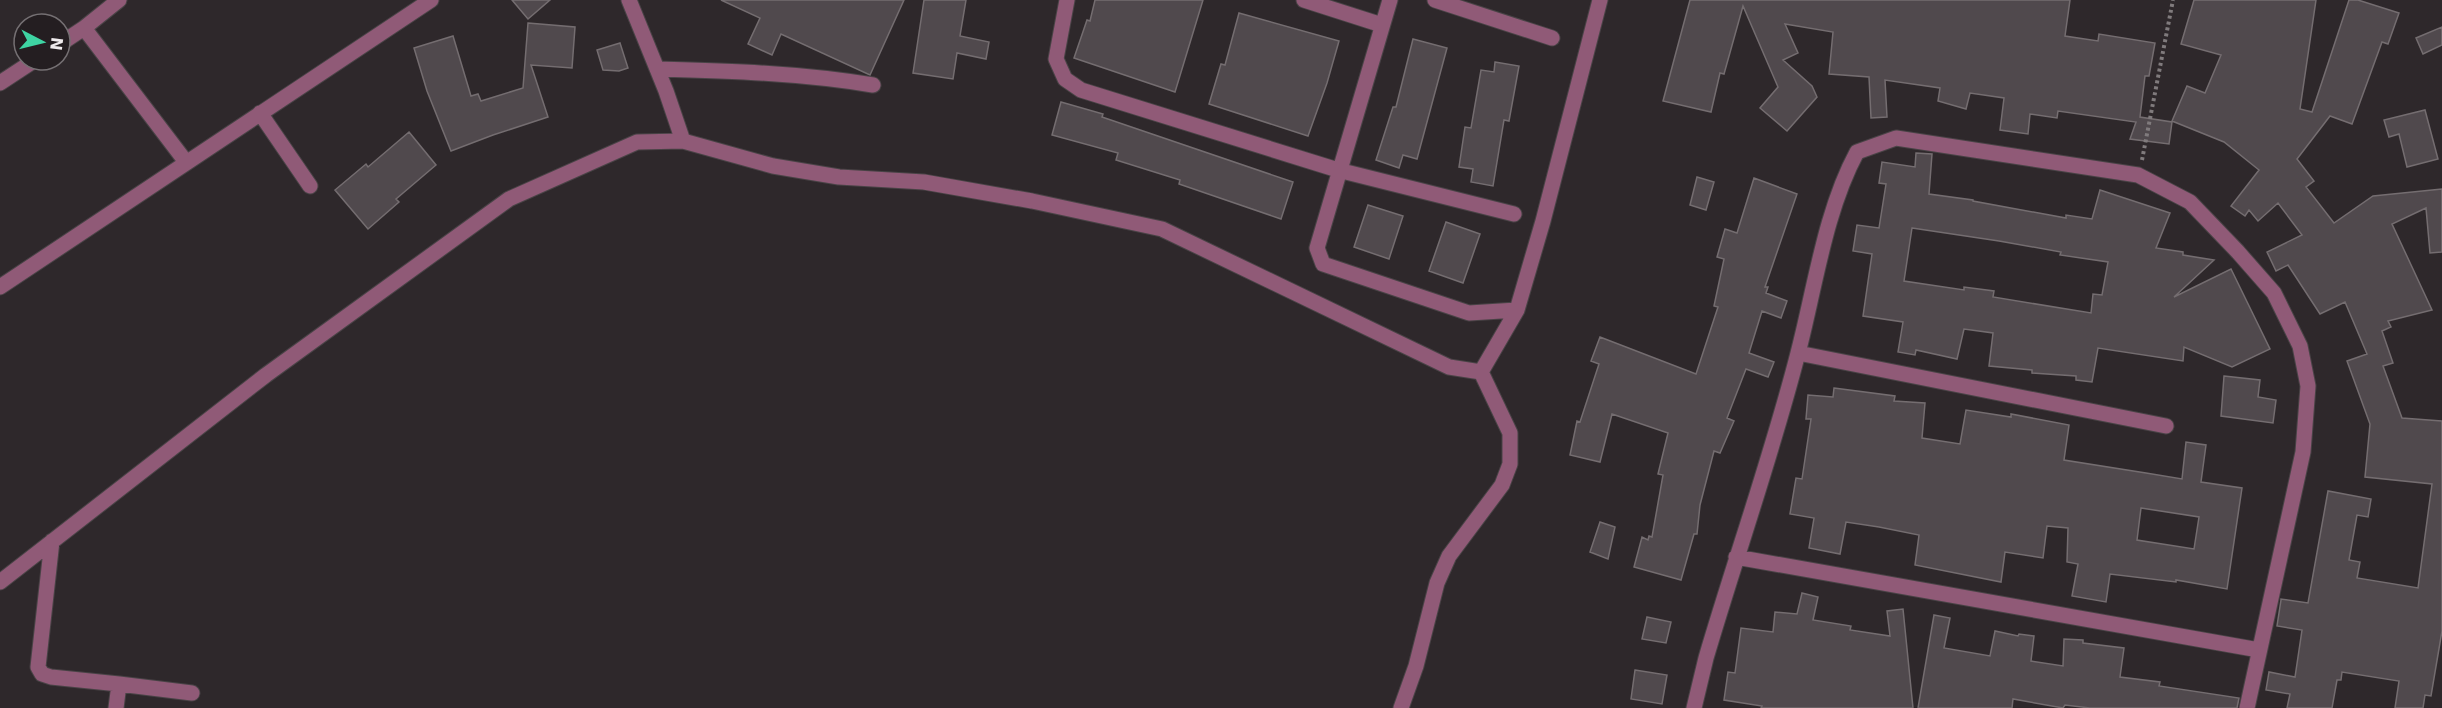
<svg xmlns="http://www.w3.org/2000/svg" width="2442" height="708" font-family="'DejaVu Sans',sans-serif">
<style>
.building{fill:#50494d;stroke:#746d70;stroke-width:1.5;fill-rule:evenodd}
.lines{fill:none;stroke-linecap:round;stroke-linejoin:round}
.minor-casing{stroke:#494346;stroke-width:17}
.path{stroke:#807b7d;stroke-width:4;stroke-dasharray:3 3;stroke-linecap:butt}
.minor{stroke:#905a77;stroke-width:15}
</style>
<rect width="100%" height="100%" fill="#2e282b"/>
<!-- building -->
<path class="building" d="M512,0H550L528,19Z
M721,0H904L870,75L781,34L772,55L748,44L760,18Z
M924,0H966L960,36L989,42L986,59L957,53L953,79L913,73Z
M1095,0H1203L1175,92L1074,58L1087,20L1090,21Z
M1690,0H2070L2065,36L2098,41L2099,34L2155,43L2149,76H2145L2140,117L2172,122L2169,144L2130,139L2136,122L2058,111L2057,118L2030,114L2028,134L2000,130L2004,98L1970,93L1966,109L1938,101L1940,88L1885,80L1887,117L1871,118L1869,77L1829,74L1833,32L1785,24L1798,53L1783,60L1812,86L1817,97L1787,131L1760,108L1778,87L1743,6L1724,74L1720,73L1711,112L1663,101Z
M2194,0H2316L2300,109L2312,112L2349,0H2358L2399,13L2388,44L2382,42L2352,124L2330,116L2297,159L2314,181L2306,187L2334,223L2373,196L2442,189V252L2430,253L2426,208L2392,224L2432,310L2388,321L2391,327L2382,331L2393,363L2383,366L2402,418L2442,421V631L2431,696L2425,695L2423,708H2395L2399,681L2342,672L2341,680H2337L2332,708H2287L2290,694L2266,690L2269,672L2295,677L2302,630L2277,626L2281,600V599L2308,603L2328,491L2371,499L2368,517L2357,515L2349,560L2360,562L2357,578L2418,588L2432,484L2365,477L2370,424L2347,361L2367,354L2345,302L2320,314L2288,265L2276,271L2267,252L2302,235L2278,203L2258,221L2249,210L2245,216L2231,206L2259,170L2224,142L2172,121L2187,86L2205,93L2221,55L2181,44Z
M1239,13L1339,41L1327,83L1308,136L1209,104L1221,64L1225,65Z
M528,23L575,27L572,68L531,65L548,117L493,135L451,151L427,91L414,48L453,36L471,96L478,94L481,101L523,88Z
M2442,27V45L2423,54L2416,38Z
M1413,39L1447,48L1417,159L1403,155L1399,168L1376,160L1393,107H1396Z
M620,43L628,68L619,71L603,70L597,50Z
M1495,62L1519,66L1509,121L1504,120L1493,186L1471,182L1473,169L1459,167L1465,127L1471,128L1481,70L1494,72Z
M1061,102L1103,114L1102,117L1293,182L1281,219L1179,184L1180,180L1116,160L1118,153L1052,135Z
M2425,110L2438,159L2407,167L2399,134L2389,137L2384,120Z
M409,132L436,165L396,199L399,202L368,229L335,190L366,164L368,167Z
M1916,153L1932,154L1929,194L1973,200V201L2066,218V215L2092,219L2100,190L2170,213L2156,248L2183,252V255L2214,260L2174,297L2231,269L2270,349L2232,367L2184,347L2183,361L2098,348L2092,382L2076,380V376L2032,373V370L1989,366L1993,333L1964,329L1957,359L1916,350L1915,355L1898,352L1903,322L1863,316L1872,254L1853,251L1857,225L1879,228L1886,184L1879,183L1882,162L1915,167ZM1912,228L1999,241L2061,252L2060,255L2108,262L2102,295L2093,294L2091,313L1993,297L1994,291L1964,287V290L1904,281Z
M1697,177L1714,182L1706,210L1690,205Z
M1754,178L1797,194L1765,287H1768L1766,293L1787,301L1781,318L1762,311L1749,353L1774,362L1768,377L1746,369L1727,418L1734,421L1720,453L1714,451L1700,505L1697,534H1694L1681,580L1634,567L1642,537L1648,540L1649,536L1652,537L1663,475L1658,474L1668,433L1612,414L1600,462L1570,455L1577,421L1580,422L1599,364L1591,361L1600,337L1696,374L1718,307L1714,306L1724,259L1717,257L1725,229L1737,233Z
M1368,205L1403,216L1389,259L1354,247Z
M1446,222L1480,234L1463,283L1429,271Z
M2224,376L2260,380L2258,397L2276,400L2273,423L2221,416Z
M1834,388L1895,396L1894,401L1925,403L1922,438L1960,444L1966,410L2011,417V414L2069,425L2064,460L2146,473L2182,479L2186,442L2206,445L2201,482L2242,488L2227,589L2176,580V582L2110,574L2106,602L2072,596L2078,564L2067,562L2068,528L2047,526L2043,558L2005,552L2001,582L1915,565L1919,535L1879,527L1846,522L1840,554L1809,548L1814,518L1790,514L1796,478L1802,479L1811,419H1806L1808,395L1833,397ZM2141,508L2199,517L2194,549L2137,540Z
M1600,522L1615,527L1608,559L1590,552Z
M1802,593L1818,597L1813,620L1851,626L1850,630L1890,636L1887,611L1903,609L1913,708H1761L1762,706L1724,700L1728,672L1735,673L1741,628L1773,632L1775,612L1797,614Z
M1934,615L1950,618L1944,648L1990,656L1995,631L2018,636L2019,634L2034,636L2031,661L2063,666L2064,639L2083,640V643L2124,648L2120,677L2160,682L2159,686L2239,698L2237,708H2090L2065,705L2063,708L2013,699L2012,708H1918Z
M1647,617L1671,622L1666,643L1642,639Z
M1635,670L1667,675L1662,704L1631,699Z"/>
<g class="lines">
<!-- minor casing -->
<g class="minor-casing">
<path id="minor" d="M629,0L666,91L683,141
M1067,0L1056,59L1065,79L1081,90L1338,170L1514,214
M1304,0L1382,25
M1390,0L1317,248L1323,264L1469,313L1517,310
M1435,0L1552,38
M84,28L186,162
M60,44L84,28L119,0
M657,69C730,71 801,73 873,85
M0,83L35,60
M260,113L310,186
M0,287L431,0
M1798,353L2166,426
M52,541L38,667L42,674L51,677L119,684L116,708
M1736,557L2259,650
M0,582L266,375L509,199L637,142L683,141L773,166L839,177L924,182L1032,201L1162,229L1449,367L1481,372L1517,310L1543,221L1600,0
M119,684L192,693
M1401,708L1416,666L1437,583L1449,556L1502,485L1510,464V433L1481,372
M1694,708L1706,658C1736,556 1772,455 1798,353C1815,288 1825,211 1857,152L1896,138L2138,175L2190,202L2238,252L2274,293L2300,346L2308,386L2303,452L2247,708"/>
</g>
<!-- path -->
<path class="path" d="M2142,160L2173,0"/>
<!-- minor -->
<use href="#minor" class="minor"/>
</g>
<!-- north arrow -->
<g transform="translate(42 42) rotate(97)"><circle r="28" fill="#241e21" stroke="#757073" stroke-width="1.5"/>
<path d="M0-4.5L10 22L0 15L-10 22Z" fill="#3ed4a3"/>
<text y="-9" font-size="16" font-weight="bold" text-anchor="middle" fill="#efebed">N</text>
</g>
</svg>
